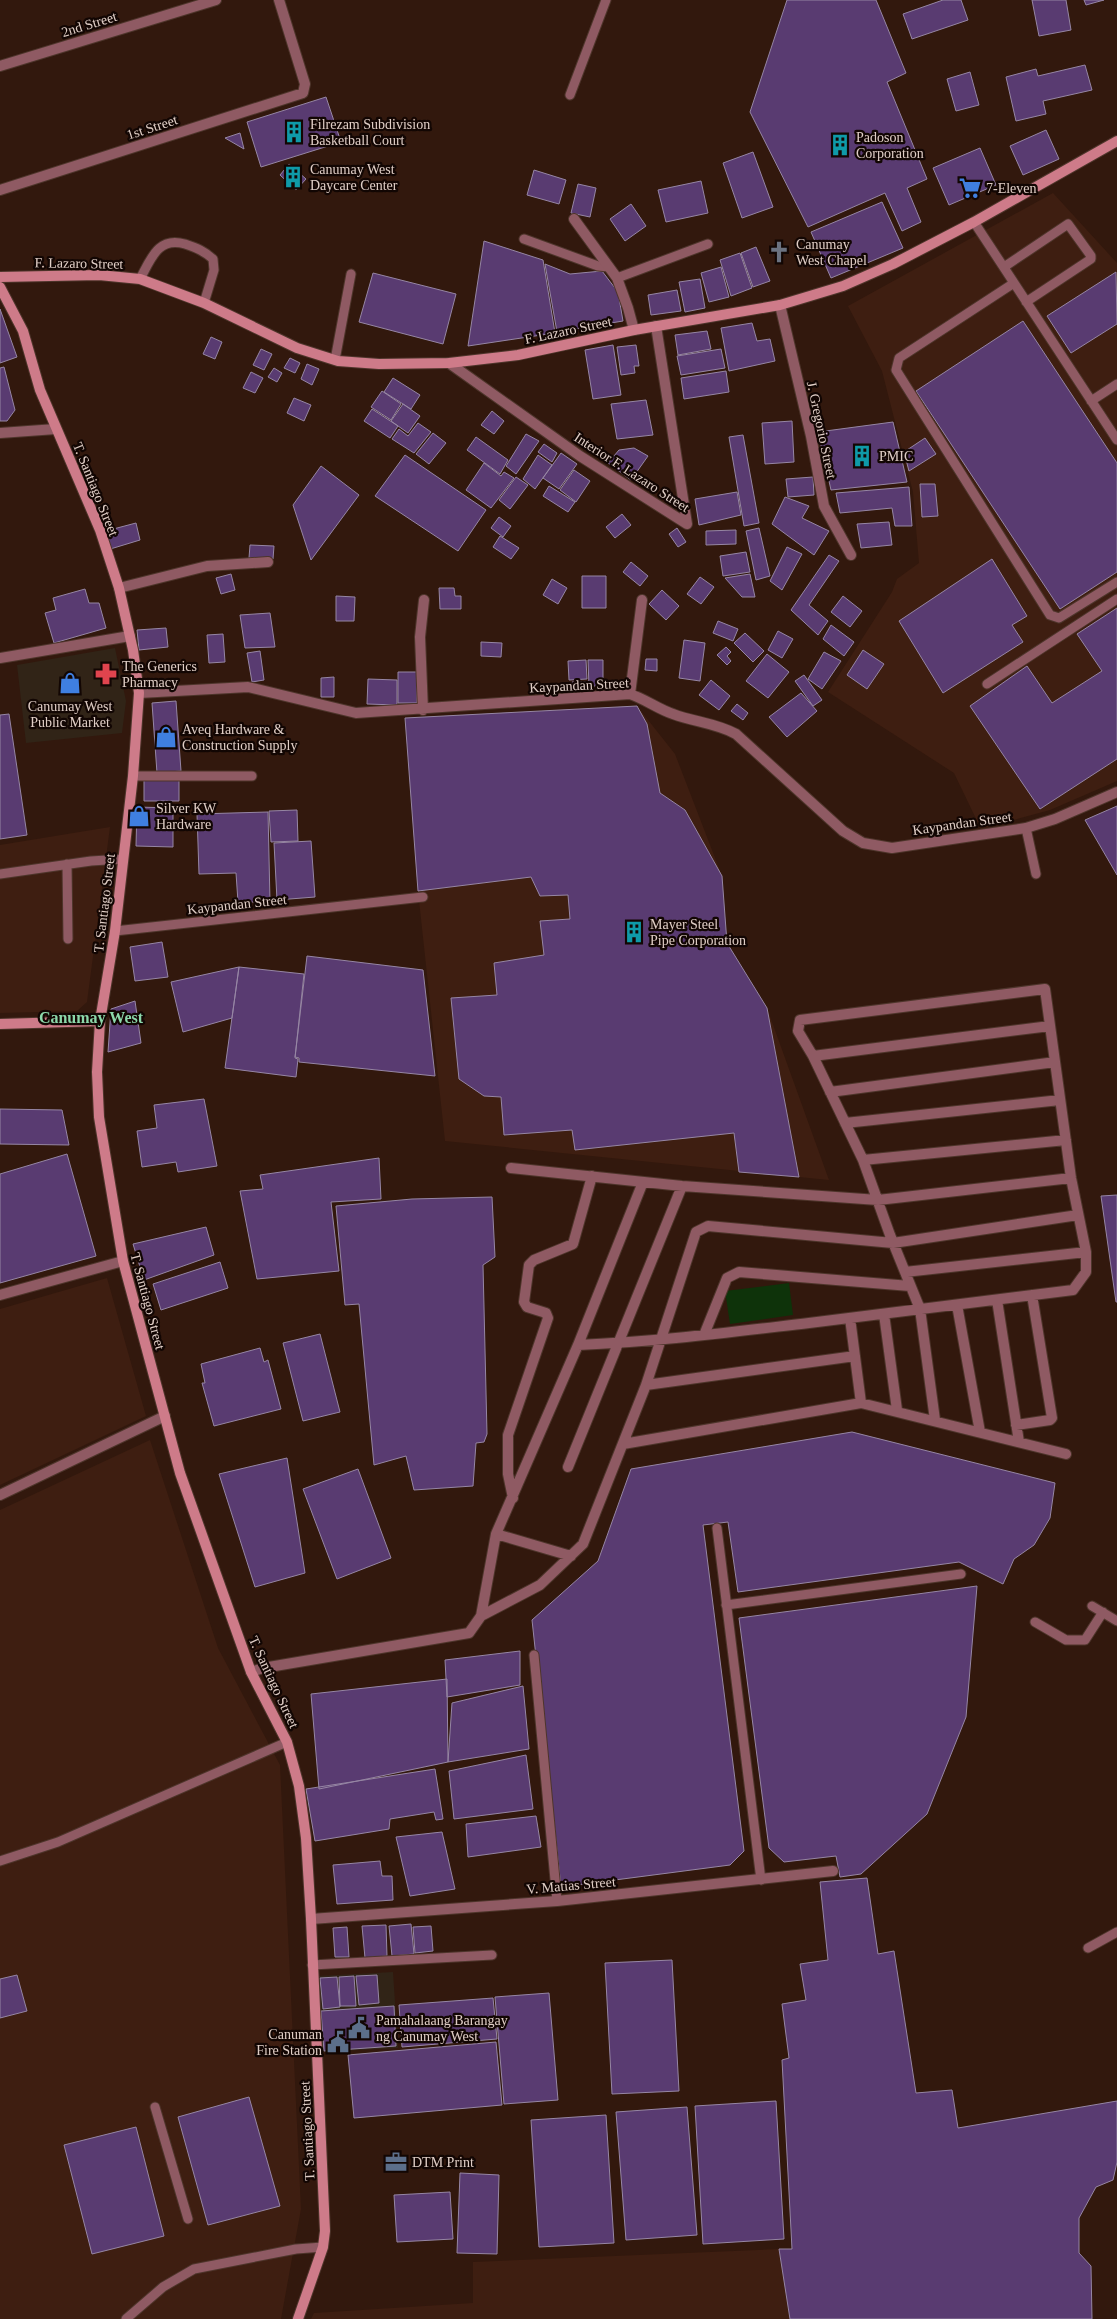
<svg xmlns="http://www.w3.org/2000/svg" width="1117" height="2319" font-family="Georgia,serif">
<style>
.commercial{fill:#312417}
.built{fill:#3e1e11}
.green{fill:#0e330a}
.building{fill:#593b71;stroke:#9686a4}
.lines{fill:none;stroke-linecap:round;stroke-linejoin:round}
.lane-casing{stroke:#4e352b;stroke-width:11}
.street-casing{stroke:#4e352b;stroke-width:12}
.secondary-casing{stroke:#4e352b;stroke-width:12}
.lane{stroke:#8f5a63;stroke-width:9}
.street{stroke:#8f5a63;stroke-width:10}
.secondary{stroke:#ce7b89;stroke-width:10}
.labels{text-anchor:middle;stroke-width:4.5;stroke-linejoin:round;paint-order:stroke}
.street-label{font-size:14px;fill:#e0cec6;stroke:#120603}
.poi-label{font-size:14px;fill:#e0cec6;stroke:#120603;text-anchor:start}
.quarter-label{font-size:16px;font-weight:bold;fill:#8cd8aa;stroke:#120603}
</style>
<rect width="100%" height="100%" fill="#32180d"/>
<!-- commercial -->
<path class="commercial" d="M115,648L126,701L122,733L26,743L17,665Z
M393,1972L398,2048L322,2052L317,1976Z"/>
<!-- built -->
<path class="built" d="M1053,193L1117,263V781L1050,810L981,829L954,773L828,692L892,592L897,579L919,563L913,492L882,371L848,306Z
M637,706L675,754L722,876L727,943L767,1008L829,1180L445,1141L418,891L405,718Z
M110,827L87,1002L77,1011L0,1013V845Z
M107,1278L146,1416L0,1485V1309Z
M150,1440L218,1648L280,1765L301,2209L281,2319H0V1510Z
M779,2249L790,2319H311L314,2313L473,2303V2262Z"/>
<!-- green -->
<path class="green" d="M789,1283L793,1315L730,1324L725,1291Z"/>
<!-- building -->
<path class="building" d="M787,0H876L906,73L887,82L927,179L907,188L921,222L902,231L885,193L808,227L750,112Z
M943,0H961L968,20L912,39L903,14Z
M1032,0H1066L1071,30L1039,36Z
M1084,0H1104L1086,5Z
M1085,65L1092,90L1043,101L1046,114L1016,121L1006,77L1036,69L1038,76Z
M970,72L979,105L956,111L947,79Z
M326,97L341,142L261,167L247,122Z
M1046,130L1059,159L1023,175L1010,146Z
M240,133L244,149L225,138Z
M980,148L996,185L949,205L933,168Z
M753,152L773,207L742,218L723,163Z
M289,164L306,179L296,190L280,175Z
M534,170L566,180L559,204L527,195Z
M701,181L708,213L666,222L658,190Z
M578,184L596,188L590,217L571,213Z
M882,202L903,248L831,278L811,232Z
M631,204L646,226L625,241L610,219Z
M484,241L543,260L555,333L468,346Z
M756,247L770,281L753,287L741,253Z
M740,253L752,288L731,296L720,260Z
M545,264L570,274L602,271L618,292L623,321L557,332Z
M721,267L729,297L709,302L701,273Z
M1116,272L1117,324L1071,353L1047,316Z
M373,273L456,294L443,344L359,322Z
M700,279L705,308L685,312L679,282Z
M677,290L681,311L651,315L648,295Z
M0,309L17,357L0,363Z
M1023,321L1117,463V572L1060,609L916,391Z
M752,323L757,341L770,339L775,361L729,371L721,328Z
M707,331L711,349L678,355L675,335Z
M211,337L222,342L215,359L203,354Z
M613,345L621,395L593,399L585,350Z
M636,345L639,366H634L635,373L621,375L617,347Z
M261,349L272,354L264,370L253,365Z
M721,349L725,368L681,375L677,356Z
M290,358L300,363L295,373L284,368Z
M307,364L319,369L312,385L301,379Z
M4,367L15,410L7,421H0V368Z
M274,368L282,373L277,382L268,377Z
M726,371L729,392L684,399L681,378Z
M251,372L263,378L255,393L243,388Z
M393,378L420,395L411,409L384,392Z
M382,391L401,404L391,420L371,407Z
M294,398L311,405L304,421L287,413Z
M646,400L653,435L617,439L611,404Z
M403,404L420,416L408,433L391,421Z
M372,409L398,426L390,438L364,421Z
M492,411L504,421L494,434L481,425Z
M792,421L794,462L765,464L762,423Z
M893,422L907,482L831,490L818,432Z
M418,423L431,432L414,453L392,439L399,429L408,436Z
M433,433L446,443L429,464L416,454Z
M526,434L539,441L516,474L506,466Z
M743,435L759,523L744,526L729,437Z
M476,437L508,460L500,474L467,450Z
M925,438L936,454L909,471L904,452Z
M544,444L557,453L552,462L538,452Z
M634,448L648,456L631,480L608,463L619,450Z
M561,453L577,464L559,489L543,478Z
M405,455L486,510L458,551L375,496Z
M538,455L552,465L535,489L523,479Z
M484,463L501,476L504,472L514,478L491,508L466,490Z
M321,466L359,495L311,560L293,505Z
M574,470L590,481L576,502L560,490Z
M516,477L528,485L510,509L499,500Z
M813,477L814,495L788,497L786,479Z
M920,484H935L938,516L922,517Z
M549,486L575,502L568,512L543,496Z
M909,487L912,526H895L892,508L840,513L836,493Z
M737,492L741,515L699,525L695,499Z
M785,497L809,506L802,518L829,531L814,555L772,524Z
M622,514L631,525L615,538L606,527Z
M499,517L511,526L503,537L491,528Z
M889,522L892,545L861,548L857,524Z
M136,523L140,540L107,550L102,532Z
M677,528L686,542L678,547L669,534Z
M759,528L770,576L756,580L746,531Z
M736,530V544L706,545V531Z
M500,536L519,548L511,559L493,547Z
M250,545L274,546L273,559L249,558Z
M787,547L802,554L782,590L770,581Z
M746,552L750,572L723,576L720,556Z
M829,555L839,561L809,605L828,621L818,635L791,610Z
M992,559L1027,616L1012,625L1023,642L943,693L899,621Z
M631,562L648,576L640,586L623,572Z
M231,574L235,590L221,594L216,578Z
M750,574L755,597H742L725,578Z
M582,576H606V608H582Z
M700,577L714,587L701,604L687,594Z
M552,579L567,588L558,604L543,595Z
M439,588H454L455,596H461V609H440Z
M85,589L89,603H99L106,628L54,643L45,613L56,610L53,598Z
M662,590L679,606L666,620L649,604Z
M336,596L355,597L354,621H336Z
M843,596L862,611L850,627L831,612Z
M1117,608V759L1040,809L970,706L1027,666L1052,703L1102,671L1077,634Z
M270,613L275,647L245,648L240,615Z
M718,621L738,629L733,641L713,633Z
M831,625L854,642L844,656L823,639Z
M166,628L168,647L139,650L137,630Z
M778,631L793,639L782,658L768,650Z
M745,633L764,651L753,662L734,643Z
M223,634L225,662L209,663L207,635Z
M684,640L705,643L700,681L679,678Z
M481,642L502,643L501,657L481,656Z
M726,647L731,652L727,656L731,661L727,665L717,655Z
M863,650L884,664L867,689L847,675Z
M260,651L264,680L252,682L247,653Z
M824,652L841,661L822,689L808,679Z
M767,654L789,672L768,698L746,681Z
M646,659H657V671L645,670Z
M586,660L587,679L569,680L568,661Z
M588,660H603V686H589Z
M398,672H417V703H398Z
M804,675L822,700L813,706L795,681Z
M334,677V697H321V678Z
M368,679L397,680V705L367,704Z
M711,680L730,696L719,710L699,695Z
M572,682H589L588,694H572Z
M801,693L817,711L787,737L769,717Z
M176,701L181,771L157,773L152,703Z
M737,704L748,713L743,720L731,711Z
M637,706L647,724L660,793L685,810L722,876L727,943L767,1008L799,1177L739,1172L734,1133L575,1150L572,1130L504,1135L501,1097L484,1096L459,1079L451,998L497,995L494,963L544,955L540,921L570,919L568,895L540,896L531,877L418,891L405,718Z
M9,714L27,835L0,839V715Z
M144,779H179V801H144Z
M1117,806V875L1085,820Z
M137,807L173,808V847L136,846Z
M297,810L298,841L271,842L269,811Z
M268,812L270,902H238L236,873L199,874L197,814Z
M311,841L315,897L277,900L274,843Z
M162,942L168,977L135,981L130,947Z
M307,956L423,970L435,1076L299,1062V1058L295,1057Z
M239,967L304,974L295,1058L298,1059L296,1077L225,1068Z
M239,967L232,1018L183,1032L171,982Z
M135,1001L141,1043L108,1052L111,1009Z
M204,1099L217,1166L178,1172L176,1162L142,1167L137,1131L157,1128L154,1105Z
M0,1109L62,1110L69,1145L0,1144Z
M67,1154L96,1256L0,1283V1174Z
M379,1158L381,1199L331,1202L339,1271L257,1279L240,1191L263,1189L260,1175Z
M1117,1195V1302H1116L1101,1196Z
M492,1197L495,1257L483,1265L487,1434L484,1442L476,1443L473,1486L414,1490L406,1456L374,1465L359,1304L345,1305L336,1206L412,1199Z
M206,1227L214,1255L144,1280L133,1244Z
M220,1262L228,1288L161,1310L153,1284Z
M320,1334L340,1412L303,1421L283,1343Z
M260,1348L264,1362L268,1360L281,1409L214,1426L202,1383H205L201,1364Z
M852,1432L1055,1483L1050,1518L1034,1545L1014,1559L1003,1584L959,1562L738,1592L728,1522L703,1525L744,1851L730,1865L561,1887L532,1620L598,1561L631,1469Z
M287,1458L305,1573L255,1587L219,1474Z
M358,1469L391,1558L337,1579L303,1489Z
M977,1586L966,1717L927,1814L861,1874L840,1877L836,1856L784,1862L769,1848L739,1618Z
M520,1651V1685L447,1697L445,1660Z
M447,1679L448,1762L319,1789L311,1694Z
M523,1686L529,1749L448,1762L452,1703Z
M526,1755L533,1809L454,1819L449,1771Z
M435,1769L443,1819L436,1820L434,1812L390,1819L389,1829L315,1841L306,1789Z
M536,1816L541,1847L468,1857L466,1824Z
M442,1832L455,1889L410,1896L396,1837Z
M380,1861L382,1876H392L393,1900L337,1904L333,1865Z
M867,1878L878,1954L894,1951L916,2093L952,2090L958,2128L1117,2101V2162L1113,2180L1096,2187L1079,2218V2253L1091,2266L1092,2319H790L779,2249H792L782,2060L789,2058L782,2004L806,2000L800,1964L828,1960L820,1882Z
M411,1924L414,1954L392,1956L389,1926Z
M386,1925L387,1956L365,1958L362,1926Z
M431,1926L433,1951L415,1953L413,1927Z
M347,1927L349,1957H335L333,1928Z
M672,1960L679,2091L612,2094L605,1963Z
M17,1975L27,2011L0,2018V1979Z
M377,1975L379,2003L359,2005L356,1976Z
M354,1976L356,2006H340L339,1977Z
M337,1977L340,2007L323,2009L320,1978Z
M549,1993L558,2100L504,2104L495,1997Z
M493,1998L497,2039L402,2047L399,2005Z
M394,2006L396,2046L324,2051L321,2011Z
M496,2042L502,2105L354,2118L348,2055Z
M249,2097L280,2206L208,2225L178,2117Z
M776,2101L784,2239L703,2244L695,2106Z
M687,2107L697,2235L626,2240L616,2112Z
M606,2115L614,2243L539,2247L531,2120Z
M136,2127L164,2236L92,2254L64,2145Z
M460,2173L499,2175L497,2254L457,2253Z
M450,2192L453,2239L397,2242L394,2195Z"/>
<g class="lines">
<!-- lane casing -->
<g class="lane-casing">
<path id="lane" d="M570,95L606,0
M974,222L1117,440
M524,239L598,266L609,267
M1004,267L1068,224L1091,256V259L1026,302
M617,278L708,244
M140,279C151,259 158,236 185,244C197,248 204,251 213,259L214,270L204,303
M1014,283L899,358L896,370L1050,615L1059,618L1117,582
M335,360L351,274
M1091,401L1117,384
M987,684L1117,599
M133,776H252
M1026,828L1036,874
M67,864L68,939
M0,874L91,861L123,859
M115,931L423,897
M717,1528L761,1880
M726,1605L961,1574
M1092,1606L1117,1621
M1035,1622L1066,1640H1085L1103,1612
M534,1655L557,1901
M0,1861L58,1842L287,1742
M1088,1948L1117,1932
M312,1965L492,1955
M155,2107L188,2219
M126,2319L163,2287L194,2269L296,2249L323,2247"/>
</g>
<!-- street casing -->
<g class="street-casing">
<path id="street" d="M0,66L216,0
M0,190L303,93L305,84L279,0
M574,219L617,278L628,308L634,330
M780,305L811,436L824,506L851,555
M656,326L687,524
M449,363L580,456L687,524
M0,433L56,429
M119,588L207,566L268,562
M0,658L130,636
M139,693L248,687L356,713L630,694C645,699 658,709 673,714C694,722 716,723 736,734L843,831L863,843L892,848L1026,828L1055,819L1117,792
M630,694L642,600
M423,710L420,637L424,600
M813,1056L1050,1026
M830,1092L1055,1062
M845,1123L1060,1100
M863,1160L1066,1140
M511,1168L682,1186L878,1200L1071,1178
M905,1272L1086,1252
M0,1295L123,1261
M997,1300L1019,1442
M957,1305L980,1432
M884,1314L897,1410
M850,1318L861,1403
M704,1335L727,1278L739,1272L910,1286
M578,1345C656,1342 732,1332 809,1323C897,1312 985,1301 1073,1290L1086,1272V1252L1071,1178L1045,989L800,1020L798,1031L813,1056L863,1160L890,1235L920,1309L935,1420
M646,1385L855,1356
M1016,1425L1050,1420L1052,1418L1032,1295
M623,1444L861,1403L1066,1454
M568,1467L682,1186
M0,1495L165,1416
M513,1498L508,1474V1435L548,1318L546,1313L527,1307L524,1302L529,1265L534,1260L573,1244L592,1176
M496,1534L571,1556
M481,1616L540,1585L583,1544L646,1385L696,1232L708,1226L893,1243L1078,1215
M251,1672L263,1668L469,1633L481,1616L496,1534L578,1345L643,1182
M311,1919L557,1901L833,1871"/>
</g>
<!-- secondary casing -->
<g class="secondary-casing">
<path id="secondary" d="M0,277L99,275L140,279L204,303L297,348L338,361L379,364L449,363L518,355L634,330L780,305L843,286L893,264L974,222L1117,141
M0,287L23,331L40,390L100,530L119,588L133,650L139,693L133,776L115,931L100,1021L97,1072L99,1117L123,1261L180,1473L251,1672L287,1742L299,1786L306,1838L311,1919L325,2231L323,2247L298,2319
M0,1024L100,1021"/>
</g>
<!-- lane -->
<use href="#lane" class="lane"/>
<!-- street -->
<use href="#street" class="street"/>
<!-- secondary -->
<use href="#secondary" class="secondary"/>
</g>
<!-- icons -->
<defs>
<g id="building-bare" transform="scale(1.725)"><path d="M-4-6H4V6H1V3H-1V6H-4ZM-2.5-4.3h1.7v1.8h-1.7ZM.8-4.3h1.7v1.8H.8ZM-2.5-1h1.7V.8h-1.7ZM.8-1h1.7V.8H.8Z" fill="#0f9aa8" stroke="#120603" stroke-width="2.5" paint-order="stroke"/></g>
<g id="supermarket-bare" transform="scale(1.725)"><path d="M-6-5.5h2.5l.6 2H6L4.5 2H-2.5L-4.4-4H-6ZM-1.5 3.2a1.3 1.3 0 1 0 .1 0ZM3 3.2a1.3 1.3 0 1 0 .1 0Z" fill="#3f7fe0" stroke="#120603" stroke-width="2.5" paint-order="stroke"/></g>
<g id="church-bare" transform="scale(1.725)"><path d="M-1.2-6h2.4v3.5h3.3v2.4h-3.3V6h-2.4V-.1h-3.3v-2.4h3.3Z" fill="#6b7280" stroke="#120603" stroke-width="2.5" paint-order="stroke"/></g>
<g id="pharmacy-bare" transform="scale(1.725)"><path d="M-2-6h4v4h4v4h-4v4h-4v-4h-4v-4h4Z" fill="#e0444e" stroke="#120603" stroke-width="2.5" paint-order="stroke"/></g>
<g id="shop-bare" transform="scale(1.725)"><path d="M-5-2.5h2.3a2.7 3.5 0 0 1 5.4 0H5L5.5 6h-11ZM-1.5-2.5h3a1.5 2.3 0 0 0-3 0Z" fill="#3f7fe0" stroke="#120603" stroke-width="2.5" paint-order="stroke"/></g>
<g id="civic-bare" transform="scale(1.725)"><path d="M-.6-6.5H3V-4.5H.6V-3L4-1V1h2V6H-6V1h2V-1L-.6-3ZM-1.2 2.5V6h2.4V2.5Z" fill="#5c6f8a" stroke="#120603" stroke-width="2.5" paint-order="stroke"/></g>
<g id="office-bare" transform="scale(1.725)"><path d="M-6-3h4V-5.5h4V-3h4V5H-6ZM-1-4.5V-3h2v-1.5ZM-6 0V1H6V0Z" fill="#5c6f8a" stroke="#120603" stroke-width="2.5" paint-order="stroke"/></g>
</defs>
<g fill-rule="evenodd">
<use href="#building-bare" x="294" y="132"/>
<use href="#building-bare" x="840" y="145"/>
<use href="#building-bare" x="293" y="177"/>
<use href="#supermarket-bare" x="970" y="188"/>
<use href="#church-bare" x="779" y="252"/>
<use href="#building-bare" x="862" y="456"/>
<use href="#pharmacy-bare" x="106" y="674"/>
<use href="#shop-bare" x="70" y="683"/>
<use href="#shop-bare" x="166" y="737"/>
<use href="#shop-bare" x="139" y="816"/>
<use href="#building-bare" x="634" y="932"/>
<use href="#civic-bare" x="359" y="2028"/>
<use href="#civic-bare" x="338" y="2042"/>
<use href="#office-bare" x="396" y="2162"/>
</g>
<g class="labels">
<!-- street labels -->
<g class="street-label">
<text transform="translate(89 24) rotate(-17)" y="5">2nd Street</text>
<text transform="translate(152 127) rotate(-18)" y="5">1st Street</text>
<text transform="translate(79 263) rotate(1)" y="5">F. Lazaro Street</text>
<text transform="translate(568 330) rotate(-12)" y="5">F. Lazaro Street</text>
<text transform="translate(822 430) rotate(78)" y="5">J. Gregorio Street</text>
<text transform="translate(632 472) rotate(33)" y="5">Interior F. Lazaro Street</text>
<text transform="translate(96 489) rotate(68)" y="5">T. Santiago Street</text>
<text transform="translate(579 685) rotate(-3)" y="5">Kaypandan Street</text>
<text transform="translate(962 823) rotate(-8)" y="5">Kaypandan Street</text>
<text transform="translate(104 903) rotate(-83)" y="5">T. Santiago Street</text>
<text transform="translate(237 904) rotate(-6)" y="5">Kaypandan Street</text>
<text transform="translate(148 1301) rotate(75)" y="5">T. Santiago Street</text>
<text transform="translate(274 1682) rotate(65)" y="5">T. Santiago Street</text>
<text transform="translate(571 1885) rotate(-5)" y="5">V. Matias Street</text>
<text transform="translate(307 2131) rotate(-93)" y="5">T. Santiago Street</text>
</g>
<!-- poi labels -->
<g class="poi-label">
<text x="310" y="129">Filrezam Subdivision<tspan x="310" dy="16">Basketball Court</tspan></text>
<text x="856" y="142">Padoson<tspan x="856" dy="16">Corporation</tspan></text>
<text x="310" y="174">Canumay West<tspan x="310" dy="16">Daycare Center</tspan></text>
<text x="986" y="193">7-Eleven</text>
<text x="796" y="249">Canumay<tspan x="796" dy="16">West Chapel</tspan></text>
<text x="879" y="461">PMIC</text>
<text x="122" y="671">The Generics<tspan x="122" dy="16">Pharmacy</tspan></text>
<text x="70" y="711" text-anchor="middle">Canumay West<tspan x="70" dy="16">Public Market</tspan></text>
<text x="182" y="734">Aveq Hardware &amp;<tspan x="182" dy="16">Construction Supply</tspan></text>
<text x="156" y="813">Silver KW<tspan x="156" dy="16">Hardware</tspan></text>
<text x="650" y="929">Mayer Steel<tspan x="650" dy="16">Pipe Corporation</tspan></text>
<text x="376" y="2025">Pamahalaang Barangay<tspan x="376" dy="16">ng Canumay West</tspan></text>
<text x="322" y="2039" text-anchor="end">Canuman<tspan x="322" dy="16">Fire Station</tspan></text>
<text x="412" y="2167">DTM Print</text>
</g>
<!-- quarter labels -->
<g class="quarter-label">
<text x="91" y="1023">Canumay West</text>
</g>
</g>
</svg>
